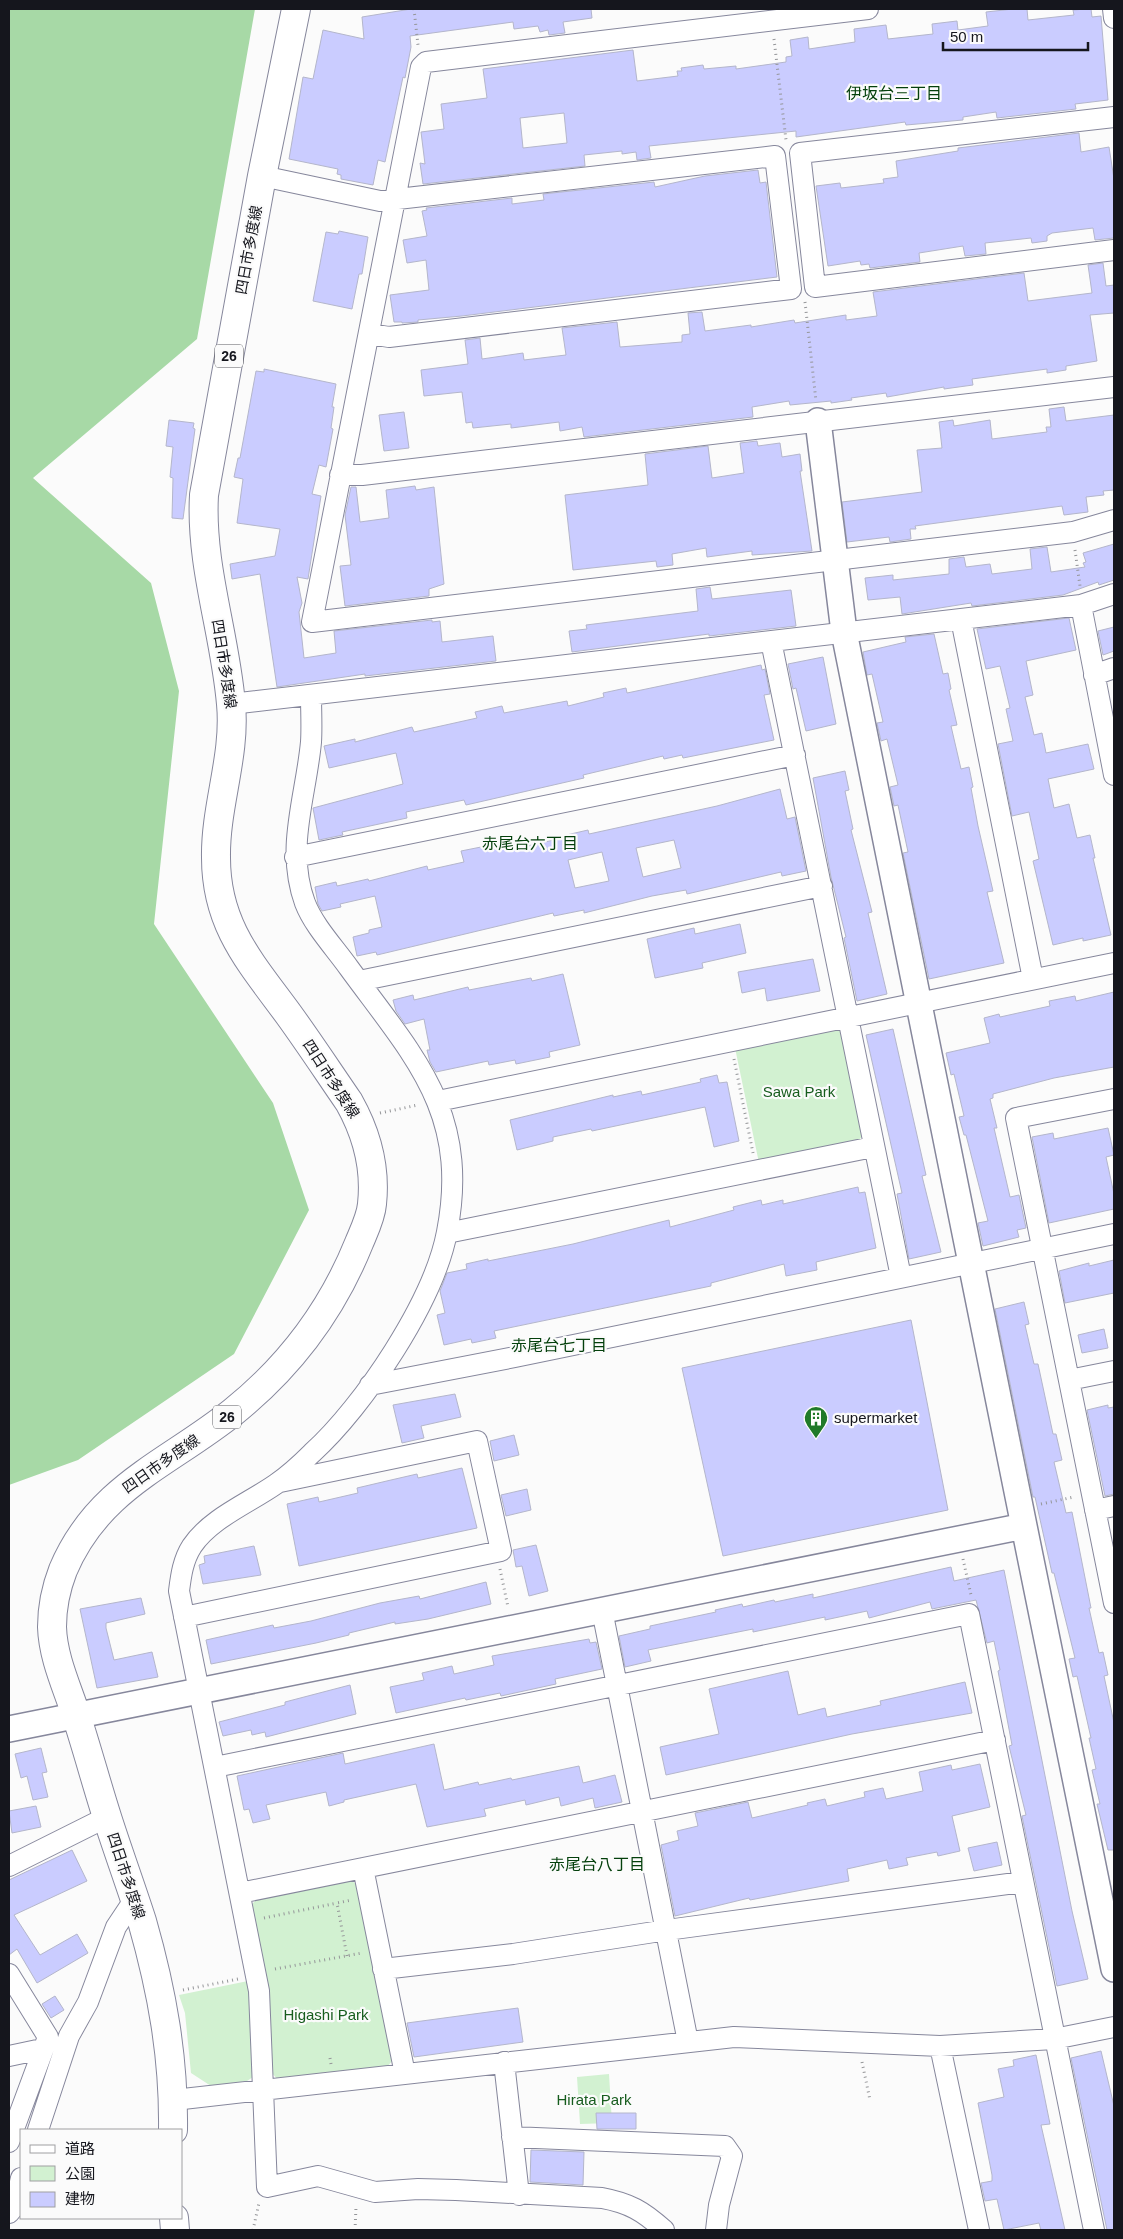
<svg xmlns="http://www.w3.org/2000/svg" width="1123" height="2239" font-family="Arial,'Noto Sans JP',sans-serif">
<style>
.green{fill:#d2f1d1}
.forest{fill:#a7d9a6}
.building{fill:#caccff;stroke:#b4b6cb;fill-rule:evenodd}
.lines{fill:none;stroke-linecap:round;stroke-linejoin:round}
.minor-casing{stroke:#86879c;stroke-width:22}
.tertiary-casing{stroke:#86879c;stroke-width:28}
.primary-casing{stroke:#86879c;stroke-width:30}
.path{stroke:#959699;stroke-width:3;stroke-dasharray:1 4;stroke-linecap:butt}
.minor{stroke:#fff;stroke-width:20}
.tertiary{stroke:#fff;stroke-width:25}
.primary{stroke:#fff;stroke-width:28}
.labels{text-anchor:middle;stroke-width:4.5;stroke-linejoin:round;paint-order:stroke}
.shield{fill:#fbfbfb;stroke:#5a5b60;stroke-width:1}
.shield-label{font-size:14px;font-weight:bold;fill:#15161d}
.street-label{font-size:15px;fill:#15161d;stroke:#fbfbfb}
.park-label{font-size:15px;fill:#175d1e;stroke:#fbfbfb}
.poi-label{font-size:15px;fill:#15161d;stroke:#fbfbfb;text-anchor:start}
.neighbourhood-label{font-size:16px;fill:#04400c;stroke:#fbfbfb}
</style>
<rect width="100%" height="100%" fill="#fbfbfb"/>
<!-- green -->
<path class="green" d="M835,1029L842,1032L862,1136L858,1142L759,1163L735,1048Z
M350,1880L358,1885L393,2060L386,2068L278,2080L272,2073L269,1988L250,1906L258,1898Z
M248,1981L251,1991L253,2077L247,2081L211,2086L191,2073L185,2013L179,1995Z
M609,2074L612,2123L580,2124L577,2077Z"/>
<!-- forest -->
<path class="forest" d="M9,9H255L197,339L33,478L151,583L179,691L154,924L273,1103L309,1210L234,1354L78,1460L9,1485Z"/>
<!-- building -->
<path class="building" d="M411,9H591L592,18L563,22L565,33L549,35L548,30L540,32L538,26L514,29L513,22L410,36L411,47L405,78L403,77L385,162L378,160L373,185L341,179V175L337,174L338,169L289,159L303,77L313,79L323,30L364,39L362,17Z
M1013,9H1027L1028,20L1074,15L1073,10L1086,9H1091L1092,17L1101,16L1108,100L1075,104L1076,109L997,118L996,112L963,117V120L906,125L905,122L796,137V131L649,146L651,158L637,160L636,152L622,154V151L584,155L585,166L423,184L420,163L425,164L421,132L444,129L441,104L487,98L483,69L633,50L637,81L678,76L677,71H682L681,68L703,65L704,69L736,66V69L786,62V57L792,56L790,40L808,37L809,49L855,42L854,29L886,25L888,39L933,34L932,24L957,21L958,30L988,26L986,12ZM564,113L567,143L523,148L520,118Z
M1079,133L1081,152L1109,147L1114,179V238L1095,240L1093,228L1052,233L1047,236V241L1032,243L1031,238L985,243L986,254L965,256L963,246L919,253L920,262L870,268L869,264L861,265L860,261L828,266L816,186L840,183L841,188L884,183L883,179L898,177L896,161L958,151V148Z
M758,170L760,183L766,182L777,277L462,316L418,320V322L402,323V322H394L390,295L429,290L426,260L407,263L403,240L427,236L422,211L427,210L426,208L512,198V204L544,200L543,194L654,182L655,187L705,176Z
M339,231L368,237L362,274H359L352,309L313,301L326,232L338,234Z
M1103,263L1106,286L1114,285V313L1090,315L1097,361L1066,366V370L1047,373V369L972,379L973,385L944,389V387L887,397L886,393L851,398L852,400L831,403V401L790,405L789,401L752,407L753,417L584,437L582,427L560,431L559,422L511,428V424L473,428L472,422L466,423L462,392L424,396L421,370L468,364L465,340L480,338L482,359L523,353L524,360L566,355L562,328L617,322L620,347L682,342V335L690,334L688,313L702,312L705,331L751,325V327L794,320L795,323L846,315V320L877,316L873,292L1024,273L1028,301L1092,293L1088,265Z
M264,369L336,384L332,407H334L331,428L333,429L326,467L319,465L312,494L321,496L308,579L297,577L302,603L299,612L304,658L336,653L334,631L432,620V622L440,621L442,642L493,636L496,661L365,676V674L277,687L260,574L232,579L230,564L275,556L280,529L237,523L243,479L234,477L238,458H240L256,371L264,372Z
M1064,407L1066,421L1114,415V490L1103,491L1104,495L1086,497L1088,512L1064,515L1062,506L915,526L916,529H910L911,539L890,542L889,537L847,542L842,502L922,492L917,450L942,448L939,422L953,420L954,426L990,420L992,439L1047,432L1046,427H1051L1049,409Z
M404,412L409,448L384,451L379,415Z
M169,420L194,423L193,428L195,429L183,519L172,518L173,478L170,477L173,447L166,446Z
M757,441L758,446L780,443L782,457L800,454L802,471H800L812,551L752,555V551L707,557L706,548L672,554L673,565L657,567L656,561L573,570L565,495L648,485L645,454L708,446L712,478L744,473L740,443Z
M415,486L416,490L434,487L444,584L429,589V596L345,606L340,566L351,565L345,515L351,487H356L360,522L389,518L386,490Z
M1114,544V580L1099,585L1098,582L1063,595L972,606L971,603L902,614L900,597L868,600L865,578L893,575V580L949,574V559L964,557L966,567L990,564L992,574L1032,569L1030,549L1047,547L1051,572L1085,567L1083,563L1086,562L1083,553Z
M710,587L712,599L791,590L796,626L709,636V634L572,652L569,631L587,629L586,625L698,611L696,589Z
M1069,618L1076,650L1026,661L1033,695L1025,697L1034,735L1042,733L1046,753L1088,744L1094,769L1048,779L1054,808L1069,804L1077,838L1090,835L1095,858H1093L1111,935L1083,941V938L1053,945L1033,861L1039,859L1029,812L1012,816L998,744L1013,741L1006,709L1010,708L1000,666L986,669L977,629Z
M1114,627V651L1103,655L1098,631Z
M934,634L943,674L948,673L951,689L949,690L957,725L951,726L961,769L969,767L973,787L971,788L978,826L993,891L987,892L1004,963L929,979L903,853L908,852L898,805L894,806L890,787L898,785L887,739L881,741L877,723L883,722L872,674L867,675L863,652L906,642L905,637Z
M823,657L836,724L806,731L796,688L793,689L788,664Z
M761,665L762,670L765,669L770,694L764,695L774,740L683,758L682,755L664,759L663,756L583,775L584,778L466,805L464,800L406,812L407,818L342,832L343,835L319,840L313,808L403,784L396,753L329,768L324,746L355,739V742L412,727L414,732L477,718L475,712L502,706L504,713L567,701L568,706L604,697L603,693L626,688L627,693Z
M845,771L849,790L845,791L853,829L851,830L872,912L868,913L887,994L857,1001L844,938L846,937L831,877L813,778Z
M780,789L787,819L795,817L806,871L782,876L781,872L687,894L686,890L652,896L584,913V910L554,916L553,913L377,955L376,952L357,956L353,937L369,933V930L382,927L375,896L340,904L341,907L322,911L318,904L315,887L336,882L337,886L368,879L369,881L427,866L428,870L464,862L461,851L486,846L488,851L522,843L523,847L562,838V836L588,830L589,834L717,806ZM674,840L681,868L643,877L636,848ZM602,852L609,881L575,888L568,860Z
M740,924L746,953L702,963L703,968L655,978L647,939L694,928L695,934Z
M813,959L820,991L767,1001L765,988L742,993L738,972Z
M563,974L580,1045L549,1052L550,1057L516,1064L515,1060L489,1065L488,1061L436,1072L430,1062L427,1050H430L424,1019L405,1024L396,1011L393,1000L413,995L414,1000L468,987L469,990L531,978L532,981Z
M1114,992V1067L1054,1078L993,1094V1098L990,1099L997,1128H994L1010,1197L1019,1195L1026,1228L1017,1230L1019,1237L983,1246L978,1223L988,1221L966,1135H964L959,1117L964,1116L954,1074L951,1075L946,1053L990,1043L984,1018L999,1014L1000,1017L1050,1006L1049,1001L1075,996L1076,1001Z
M893,1029L926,1175L922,1176L941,1252L909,1259L897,1194L902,1193L866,1035Z
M717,1075L719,1083L727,1082L739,1141L714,1147L705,1107L592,1131L591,1129L553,1137V1141L517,1150L510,1120L613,1095V1097L641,1091L642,1095L701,1082L700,1079Z
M1108,1128L1114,1155L1106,1157L1114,1194V1209L1049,1223L1032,1137L1053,1133L1054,1139Z
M858,1187L859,1193L865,1192L876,1248L816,1262L817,1270L786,1276L784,1264L711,1283V1286L494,1331L496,1338L472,1343L471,1339L444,1345L437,1315L445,1313L440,1291L447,1273L467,1269L466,1264L488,1259V1261L573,1244L669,1220L670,1227L734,1210L733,1207L761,1200L762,1205L783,1200V1204Z
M1114,1260V1293L1065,1303L1059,1271L1089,1263V1266Z
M1024,1302L1029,1324L1025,1325L1034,1364H1038L1053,1434H1056L1062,1460L1054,1462L1066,1513L1072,1512L1091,1608H1089L1099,1653L1103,1652L1108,1675L1104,1676L1114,1723V1850H1108L1097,1804H1100L1092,1770L1096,1769L1089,1738H1091L1077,1676L1073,1677L1069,1659L1075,1658L1054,1573H1052L1035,1497H1033L995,1309Z
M911,1320L948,1510L723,1556L682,1368Z
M1104,1329L1108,1348L1082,1353L1078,1335Z
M455,1394L461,1417L421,1426L424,1438L402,1443L393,1405Z
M1108,1405V1408L1114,1407V1494L1105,1496L1087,1410Z
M514,1435L519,1455L494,1461L490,1441Z
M462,1468L477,1528L299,1566L287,1504L318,1497L319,1502L358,1493L357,1488L391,1480L417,1474L418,1478Z
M527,1489L531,1510L506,1516L501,1495Z
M536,1545L548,1591L529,1596L522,1566L516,1567L513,1550Z
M254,1546L261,1575L203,1584L199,1565L205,1563L204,1556Z
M951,1567L954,1581L1004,1570L1072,1911L1088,1979L1057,1986L1022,1816L1026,1815L1009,1746L1012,1745L998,1671L1000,1670L994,1641L987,1643L976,1600L932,1609L930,1602L869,1618L867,1611L825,1620V1617L753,1632V1629L648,1650L651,1661L625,1667L619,1636L650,1629V1626L716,1612L715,1610L742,1604L743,1607L774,1600L775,1602L813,1594V1598Z
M486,1582L491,1604L428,1619L395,1624V1622L349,1633V1635L316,1643L211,1664L206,1640L273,1625L274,1628L311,1621L380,1603L419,1596L420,1599Z
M141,1598L145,1614L106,1623V1628L114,1660L152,1652L158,1677L97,1688L80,1609Z
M589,1639L590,1643L596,1642L602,1669L555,1679L556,1684L501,1696L500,1693L466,1700L465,1698L396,1713L390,1687L424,1680L422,1673L452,1666L454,1674L494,1665L492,1656Z
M788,1671L798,1715L825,1708L827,1717L881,1705L880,1701L965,1682L972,1713L852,1734L666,1775L660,1747L719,1734L709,1689Z
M350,1685L356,1714L266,1737L265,1732L252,1735L251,1730L223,1736L219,1722L285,1705V1702Z
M434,1744L444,1790L478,1782L479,1785L511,1778L512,1780L579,1766L583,1783L615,1775L622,1802L595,1808L593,1798L561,1806L559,1797L526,1805L525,1800L484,1809L486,1816L427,1827L416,1784L344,1800V1802L329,1806L326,1792L266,1805L270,1819L253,1823L249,1809L244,1810L237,1776L343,1753L345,1764Z
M41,1748L47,1772L42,1773L48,1797L33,1800L27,1776L21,1778L15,1754Z
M980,1764L990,1807L952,1816L960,1851L938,1856L937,1852L906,1858L908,1865L889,1869L887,1860L847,1869L849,1881L750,1900L749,1898L675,1916L661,1845L679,1840L677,1831L698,1826L695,1813L748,1802L752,1818L808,1805L807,1803L825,1799L827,1806L865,1797L864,1792L883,1788L886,1799L923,1791L919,1772L951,1765L952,1770Z
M36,1806L41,1827L12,1833L9,1811Z
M997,1842L1002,1865L974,1871L968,1848Z
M72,1850L87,1881L14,1915L40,1955L77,1934L88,1953L37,1983L17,1949L9,1955V1880Z
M55,1996L64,2010L51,2018L42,2004Z
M518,2008L523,2042L414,2057L407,2023Z
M1101,2051L1114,2106V2230H1107L1071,2058Z
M1036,2055L1050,2124L1041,2125L1065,2230H1041L1039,2223L1004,2230L997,2199L985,2201L981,2183L992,2181V2175L978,2103L1004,2097L998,2069L1014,2066L1013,2060Z
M596,2113H636V2129H597Z
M531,2150L584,2152L583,2185L530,2182Z"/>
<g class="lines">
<!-- minor casing -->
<g class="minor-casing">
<path id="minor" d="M868,9L426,62L421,67L312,622L1073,532L1114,520
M1113,9L1114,18
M1114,117L800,153L815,287L1114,250
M262,176L380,201L775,156L791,289L389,337L370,334
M340,475H362L1114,387
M1081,605L1114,775
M961,619L1033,979
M771,641L901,1277
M1094,675L1114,668
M311,695C311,711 312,727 311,742C306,797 285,848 305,903C314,926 334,947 349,968C414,1057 470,1112 447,1232C434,1301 364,1406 312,1453C301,1464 289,1475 276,1484C249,1503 211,1518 192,1546C183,1560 181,1575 179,1591L259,1991L267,2187L318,2176L375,2192L418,2189L456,2190L602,2198C629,2203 643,2211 664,2230
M231,704L1081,605L1114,594
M295,857L795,755
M359,981L822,886
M1114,1099L1016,1118L1114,1603
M438,1101L1114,963
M447,1233L873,1147
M1069,1380L1114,1371
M370,1385L515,1357L1114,1234
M1095,1510L1114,1506
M602,1610L688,2042
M184,1617L501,1551L477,1441L280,1482
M215,1767L969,1614L1094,2230
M9,1866L107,1817
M363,1868L405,2074
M240,1893L995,1740
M383,1969L513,1954L667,1930L1023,1882
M9,1974L48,2037L9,2142
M940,2046L979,2230
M9,2056L42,2049
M504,2062L519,2195
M174,2100L734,2037L940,2046L1054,2039L1114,2027
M38,2130L69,2036L88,2002L116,1927L134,1900
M512,2137L725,2146L732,2156L719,2205L716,2230
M9,2213L14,2207L21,2178"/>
</g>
<!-- tertiary casing -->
<g class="tertiary-casing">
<path id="tertiary" d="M818,421L844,632L1024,1526
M9,1729L1024,1526L1114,1969"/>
</g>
<!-- primary casing -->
<g class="primary-casing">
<path id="primary" d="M173,2130C174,2057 162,1991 142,1921C131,1887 119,1854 108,1820C97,1786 88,1752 77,1718C68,1689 53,1659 52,1627C52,1608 56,1588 63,1570C98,1487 168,1464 233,1412C289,1367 332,1310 359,1243C364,1231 371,1217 372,1204C376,1167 367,1134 349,1102C329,1073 310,1044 289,1015C251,963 216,926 216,858C215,806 236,756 231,704C225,633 200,566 204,495L262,176L296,9
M174,2218L175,2230"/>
</g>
<!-- path -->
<path class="path" d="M414,9L418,45
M774,39L786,140
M805,302L816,401
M1075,550L1080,586
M734,1059L753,1153
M380,1113L418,1105
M1041,1504L1074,1497
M963,1559L971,1595
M500,1569L508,1607
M264,1918L337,1903
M347,1956L337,1903L352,1900
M275,1969L362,1953
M183,1990L238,1979
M330,2058L331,2064
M862,2062L870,2100
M253,2230L259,2203
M355,2230L356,2207"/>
<!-- minor -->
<use href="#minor" class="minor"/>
<!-- tertiary -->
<use href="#tertiary" class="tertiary"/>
<!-- primary -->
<use href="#primary" class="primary"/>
</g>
<!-- icons -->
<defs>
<g id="building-pin" transform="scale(1.25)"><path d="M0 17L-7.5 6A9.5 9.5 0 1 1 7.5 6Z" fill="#207a29" stroke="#fbfbfb"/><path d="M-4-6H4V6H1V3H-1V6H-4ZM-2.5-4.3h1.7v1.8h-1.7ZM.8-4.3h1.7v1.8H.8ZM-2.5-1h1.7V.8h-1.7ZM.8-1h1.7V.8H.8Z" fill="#fff"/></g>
</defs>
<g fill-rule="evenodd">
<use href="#building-pin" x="816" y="1418"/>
</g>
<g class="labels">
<!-- shield labels -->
<g class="shield">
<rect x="215" y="344.5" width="28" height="23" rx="4"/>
<rect x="213" y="1405.5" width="28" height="23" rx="4"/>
</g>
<g class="shield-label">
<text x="229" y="361">26</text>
<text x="227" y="1422">26</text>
</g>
<!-- street labels -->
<g class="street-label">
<text transform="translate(249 250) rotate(-80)" y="5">四日市多度線</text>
<text transform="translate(224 664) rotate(81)" y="5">四日市多度線</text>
<text transform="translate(331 1079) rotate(57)" y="5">四日市多度線</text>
<text transform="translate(161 1464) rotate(-35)" y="5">四日市多度線</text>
<text transform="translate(126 1876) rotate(72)" y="5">四日市多度線</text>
</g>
<!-- park labels -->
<g class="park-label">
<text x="799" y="1097">Sawa Park</text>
<text x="326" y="2020">Higashi Park</text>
<text x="594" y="2105">Hirata Park</text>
</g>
<!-- poi labels -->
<g class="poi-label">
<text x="834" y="1423">supermarket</text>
</g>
<!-- neighbourhood labels -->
<g class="neighbourhood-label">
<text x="894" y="99">伊坂台三丁目</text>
<text x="530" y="849">赤尾台六丁目</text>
<text x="559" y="1351">赤尾台七丁目</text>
<text x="597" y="1870">赤尾台八丁目</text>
</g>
</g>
<!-- border -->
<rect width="1123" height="2239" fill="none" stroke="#15161d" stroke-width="20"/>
<!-- legend -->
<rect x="20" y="2129" width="162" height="90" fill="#fbfbfb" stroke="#9f9fa2"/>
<rect x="30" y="2145" width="25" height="8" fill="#ffffff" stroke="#9f9fa2"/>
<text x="65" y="2154" font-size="15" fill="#15161d">道路</text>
<rect x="30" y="2166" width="25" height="15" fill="#d2f1d1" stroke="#9f9fa2"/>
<text x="65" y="2179" font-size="15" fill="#15161d">公園</text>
<rect x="30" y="2192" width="25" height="15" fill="#caccff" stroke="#9f9fa2"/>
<text x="65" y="2204" font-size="15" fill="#15161d">建物</text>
<!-- scale -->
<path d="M943 42v8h145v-8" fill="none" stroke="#15161d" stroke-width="2.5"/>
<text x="950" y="42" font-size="15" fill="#15161d" stroke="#fbfbfb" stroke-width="4" paint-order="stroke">50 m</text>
</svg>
